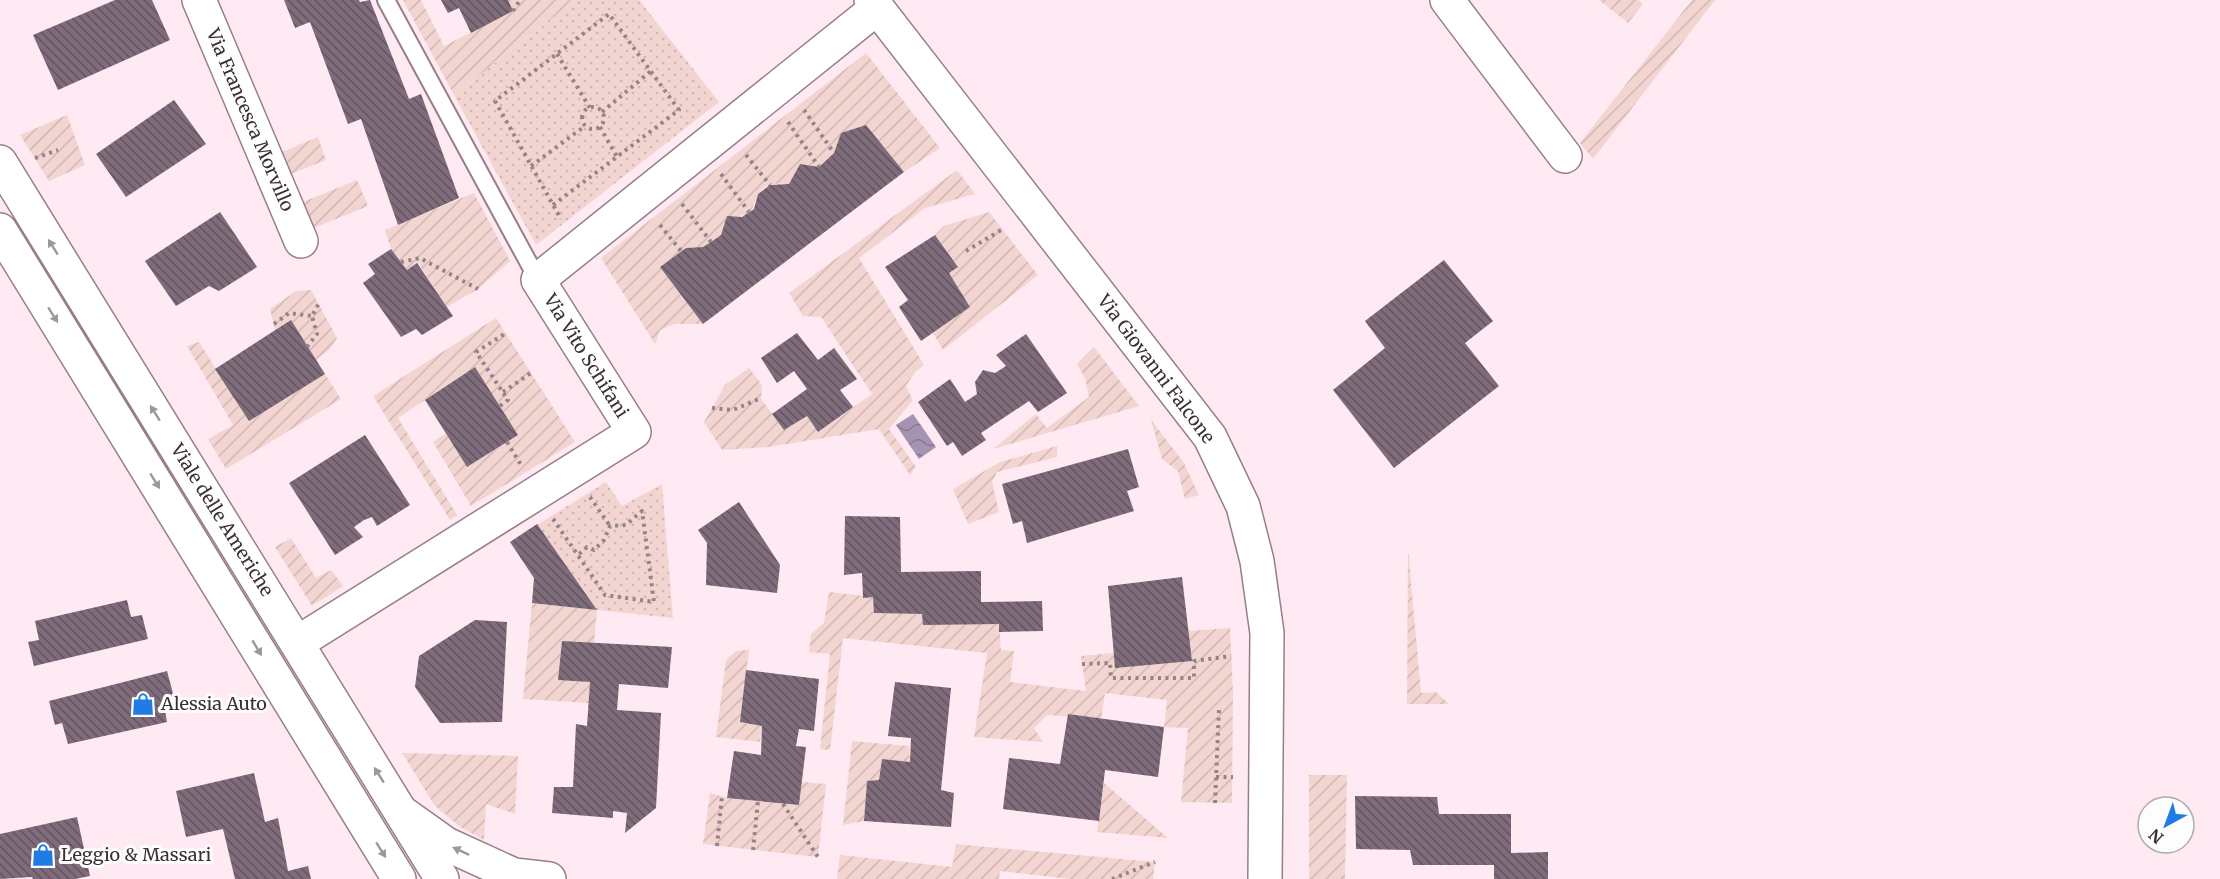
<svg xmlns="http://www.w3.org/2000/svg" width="2220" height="879" font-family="Merriweather,serif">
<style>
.park{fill:url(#park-dots)}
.garden{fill:url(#garden-furrows)}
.water{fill:url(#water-waves)}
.building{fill:url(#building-back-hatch)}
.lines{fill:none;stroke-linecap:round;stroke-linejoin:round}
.service-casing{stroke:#977f89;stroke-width:20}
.minor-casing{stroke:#977f89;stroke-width:36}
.primary-casing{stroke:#977f89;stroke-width:36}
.path{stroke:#94848a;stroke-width:4;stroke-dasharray:3 4.5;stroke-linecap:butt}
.service{stroke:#fff;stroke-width:16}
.minor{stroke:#fff;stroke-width:33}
.primary{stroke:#fff;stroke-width:33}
.oneway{fill:#9c989a}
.labels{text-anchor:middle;stroke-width:6;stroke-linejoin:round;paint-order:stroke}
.street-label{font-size:18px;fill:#3a3034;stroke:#fdfdfd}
.poi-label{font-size:18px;fill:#3a3034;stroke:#fdfdfd;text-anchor:start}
</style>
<defs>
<pattern id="park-dots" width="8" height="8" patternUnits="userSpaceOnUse" patternTransform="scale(1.5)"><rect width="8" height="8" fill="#f2d5d0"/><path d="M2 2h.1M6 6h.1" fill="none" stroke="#d0b7b3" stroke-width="1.8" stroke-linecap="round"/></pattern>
<pattern id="garden-furrows" width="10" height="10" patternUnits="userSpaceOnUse" patternTransform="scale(1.5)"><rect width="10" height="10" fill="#f2d5d0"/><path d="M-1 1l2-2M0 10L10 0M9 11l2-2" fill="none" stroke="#d0b7b3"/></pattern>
<pattern id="water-waves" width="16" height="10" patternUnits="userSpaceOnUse" patternTransform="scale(1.5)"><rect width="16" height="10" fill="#a693b2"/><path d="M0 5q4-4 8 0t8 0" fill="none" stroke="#887892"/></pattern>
<pattern id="building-back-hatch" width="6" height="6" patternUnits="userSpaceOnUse" patternTransform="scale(1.5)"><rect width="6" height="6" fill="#7e6c7b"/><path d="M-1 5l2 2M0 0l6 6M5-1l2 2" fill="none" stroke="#635460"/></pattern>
</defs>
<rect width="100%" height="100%" fill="#ffe9f2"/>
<!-- park -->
<path class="park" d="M575,0H639L719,102L536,245L454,95Z
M606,482L622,506L662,484L673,618L597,610L537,525Z"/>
<!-- garden -->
<path class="garden" d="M403,0H421L444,46L513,11L508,0H575L454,95Z
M1599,0H1638L1643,4L1628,23Z
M1692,0H1715L1593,159L1580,143Z
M866,53L940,148L904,172L866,125L841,133L834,153L819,167L800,164L789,184C783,184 774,183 769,185C746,194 766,218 727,217L721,235L703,247L686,248L660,267L703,324H675L660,330L655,344L601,258Z
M67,115L85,165L49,181L20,135Z
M318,137L326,160L291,174L282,152Z
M957,170L975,194L925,208L859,258L924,365L915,372L906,386L913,400L889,429L916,467L910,475L879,429L768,447L722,450L704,422L725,385L749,368L762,385L761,399L784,430L807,416L818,432L872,394L821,317L803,316L789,293Z
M357,180L368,206L314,228L303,202Z
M474,193L510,261L478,289L447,307L418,263L407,270L391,249L385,230Z
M989,212L1038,275L943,350L933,333L970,307L949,273L958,266L935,235L944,226Z
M311,290L337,338L330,349L316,360L275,330L270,309L296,291Z
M496,318L575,442L471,506L433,442L446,433L467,467L518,435L475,367L398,418L457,515L450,520L373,396Z
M199,342L249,421L325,374L341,399L226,469L208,439L233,425L187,346Z
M1094,347L1139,406L993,449L1036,414L1047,428L1089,397L1085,378L1077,364Z
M1151,420L1184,463L1199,495L1185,499L1178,471L1162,459Z
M1057,446V457L997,472L992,482L999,512L968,524L953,489L1000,462Z
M291,538L316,578L331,570L343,586L312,606L275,547Z
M1408,549L1421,693L1436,692L1449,704H1407Z
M829,592L873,597L875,613L922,614L999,624L1001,650L1014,651L1010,682L1086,691L1081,656L1114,653L1192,661L1188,631L1230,628L1233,694L1232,803L1181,802L1188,728L1164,727L1167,700L1105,693L1101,719L1047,715L1034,728L1043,742L974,737L987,653L843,638L830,750L820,749L830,654L809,652L811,634L824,623Z
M532,603L597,610L594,643L562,641L558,679L590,682L589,703L523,699Z
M749,650L740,722L762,726L760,742L716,737L726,660L736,651Z
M852,741L909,746L910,762L882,759L879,780L867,781L864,821L843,825Z
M402,753L518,756L515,814L486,804L484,840L459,826L435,806Z
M1309,775H1347L1345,879H1309Z
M802,782L826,784L818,857L703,844L710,793L727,798L799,805Z
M1104,783L1168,838L1097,832Z
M956,844L976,846L1155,862L1153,879H1070L1000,871L999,879H837L840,855L952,867Z"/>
<!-- water -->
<path class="water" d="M913,414L936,447L919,459L896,425Z"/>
<!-- building -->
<path class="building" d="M115,0H152L170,40L58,90L33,35Z
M284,0H359L360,2L370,0L409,99L421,94L459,198L398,225L361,119L348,124L310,22L295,28Z
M441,0H508L513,11L471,33L459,8L448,13Z
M174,100L206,144L126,197L96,154Z
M866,125L904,172L703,324L660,267L686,248L703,247L711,242L721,235L727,216L742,217L754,209L758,194L770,185L789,184L800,164L819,167L834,153L841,133Z
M220,212L257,267L219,291L209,286L176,306L145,261Z
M935,235L958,267L949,273L970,307L921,341L899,307L908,300L885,267Z
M391,249L407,270L417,263L453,316L422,335L416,329L401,337L363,283L375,274L368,264Z
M1444,260L1493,321L1465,343L1499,386L1394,468L1333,390L1385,348L1365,321Z
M291,320L325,374L249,421L215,369Z
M797,333L818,360L834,348L857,379L840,390L853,407L818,432L807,416L784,430L772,414L807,389L794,371L777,383L761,358Z
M1026,334L1067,393L1038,412L1029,401L981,433L986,440L962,456L953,442L947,446L918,402L950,379L965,402L977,394L975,382L983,370L995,373L1006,366L996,355Z
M475,367L518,435L467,467L425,400Z
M365,435L410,505L377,526L372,517L364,520L354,527L363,537L335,555L289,483Z
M1128,449L1139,487L1127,491L1134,511L1027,543L1022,521L1013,524L1002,484Z
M739,502L780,565L777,593L706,585L707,543L698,530Z
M845,516L900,517L901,572L981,571V602L1042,601L1043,631L999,632V624L923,625L922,614L874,613L873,597L863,598L862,573L844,575Z
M537,524L597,610L532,603L534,578L510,542Z
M1182,577L1192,661L1115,668L1108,586Z
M127,600L131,617L142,615L148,639L34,666L28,642L39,640L35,621Z
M475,620L507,622L502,722L440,723L415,687L419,656Z
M562,641L672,647L668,688L619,684L617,710L661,713L656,808L625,833L627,813L613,811V818L552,813L554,787H573L576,724L587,726L590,682L558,680Z
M746,670L819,679L814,731L799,729L796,746L806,747L799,805L727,798L734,751L761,755L762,726L740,722Z
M167,671L174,697L163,700L167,722L68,744L62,723L55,725L49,701Z
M895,682L951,688L941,790L954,793L951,827L864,821L867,781L879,780L882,759L910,762L911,738L888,736Z
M1068,714L1164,727L1158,777L1105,770L1099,821L1003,809L1009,758L1060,764Z
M254,773L265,822L278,818L288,871L308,866L311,879H235L223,829L186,837L176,791Z
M1355,796L1437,797L1439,814H1511V853L1548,852V879H1494V865H1413L1410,850L1356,849Z
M77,817L90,876L75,879H33L32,877L0,879V834Z"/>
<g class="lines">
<!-- service casing -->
<g class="service-casing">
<path id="service" d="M386,0L538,280"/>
</g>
<!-- minor casing -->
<g class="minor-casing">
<path id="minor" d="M199,0L301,241
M871,0L1210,437L1243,506L1257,561L1267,633L1265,879
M1447,0L1565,156
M297,643L634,432L538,280L877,8
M401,812L446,844L514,875L549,879"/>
</g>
<!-- primary casing -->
<g class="primary-casing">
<path id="primary" d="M0,162L442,879
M0,230L399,879"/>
</g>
<!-- path -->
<path class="path" d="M513,11L520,0
M557,54L590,108
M582 118a11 11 0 1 1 22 0a11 11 0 1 1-22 0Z
M804,110L834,153
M602,112L651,71
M788,122L819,167
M600,127L617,157
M746,155L770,185
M35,158L58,150
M531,166L585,126
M721,174L749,212
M682,204L711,242
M553,205L679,110L609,14L495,101C517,140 539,180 561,219
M660,225L681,251
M966,251L1003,229
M401,262L420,258L478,289
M274,324L289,313L312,316
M307,347L317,334L312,316L319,303
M503,392L531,373
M500,406L508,400L476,352L506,333
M712,408L733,410L761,398
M507,442L521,465
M590,497L610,526
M553,519L605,595L654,602L642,511L626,525L610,526L604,540L594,550L587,547L578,555
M1082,664L1110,663L1111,678H1194V661L1231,656
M1216,777H1233
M1215,803L1219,709
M783,804L818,857
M717,846L722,796
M753,850L758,801
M1112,879L1155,862"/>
<!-- service -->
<use href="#service" class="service"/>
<!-- minor -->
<use href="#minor" class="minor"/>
<!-- primary -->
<use href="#primary" class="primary"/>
</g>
<!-- one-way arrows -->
<defs><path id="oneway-solid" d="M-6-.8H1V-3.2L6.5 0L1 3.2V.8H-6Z" transform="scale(1.5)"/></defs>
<g class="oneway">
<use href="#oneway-solid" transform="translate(53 247) rotate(-122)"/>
<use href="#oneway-solid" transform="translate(53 315) rotate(58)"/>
<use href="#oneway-solid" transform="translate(155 413) rotate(-122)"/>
<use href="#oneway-solid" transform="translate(155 481) rotate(58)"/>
<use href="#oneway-solid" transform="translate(257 648) rotate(59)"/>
<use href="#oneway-solid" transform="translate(379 775) rotate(-122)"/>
<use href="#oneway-solid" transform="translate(381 850) rotate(58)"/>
<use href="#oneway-solid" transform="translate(461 851) rotate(-155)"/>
</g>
<!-- icons -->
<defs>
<g id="shop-bare" transform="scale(1.8)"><path d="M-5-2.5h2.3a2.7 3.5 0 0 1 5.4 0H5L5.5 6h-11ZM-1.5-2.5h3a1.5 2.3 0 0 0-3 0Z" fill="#217be4" stroke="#fdfdfd" stroke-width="2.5" paint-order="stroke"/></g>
</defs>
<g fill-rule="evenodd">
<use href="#shop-bare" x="143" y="704"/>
<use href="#shop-bare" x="43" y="855"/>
</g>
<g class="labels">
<!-- street labels -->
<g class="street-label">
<text transform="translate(250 120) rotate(67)" y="6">Via Francesca Morvillo</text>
<text transform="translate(586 356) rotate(58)" y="6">Via Vito Schifani</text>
<text transform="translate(1156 369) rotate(53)" y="6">Via Giovanni Falcone</text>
<text transform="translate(222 520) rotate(58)" y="6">Viale delle Americhe</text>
</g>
<!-- poi labels -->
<g class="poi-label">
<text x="161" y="710">Alessia Auto</text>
<text x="61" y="861">Leggio &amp; Massari</text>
</g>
</g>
<!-- north arrow -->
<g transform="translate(2166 825) rotate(221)"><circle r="28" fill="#fdfdfd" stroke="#afabad" stroke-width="1.5"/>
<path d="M0-4.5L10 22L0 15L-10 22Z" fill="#217be4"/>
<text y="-9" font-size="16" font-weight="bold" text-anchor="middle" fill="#3a3034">N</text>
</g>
</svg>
